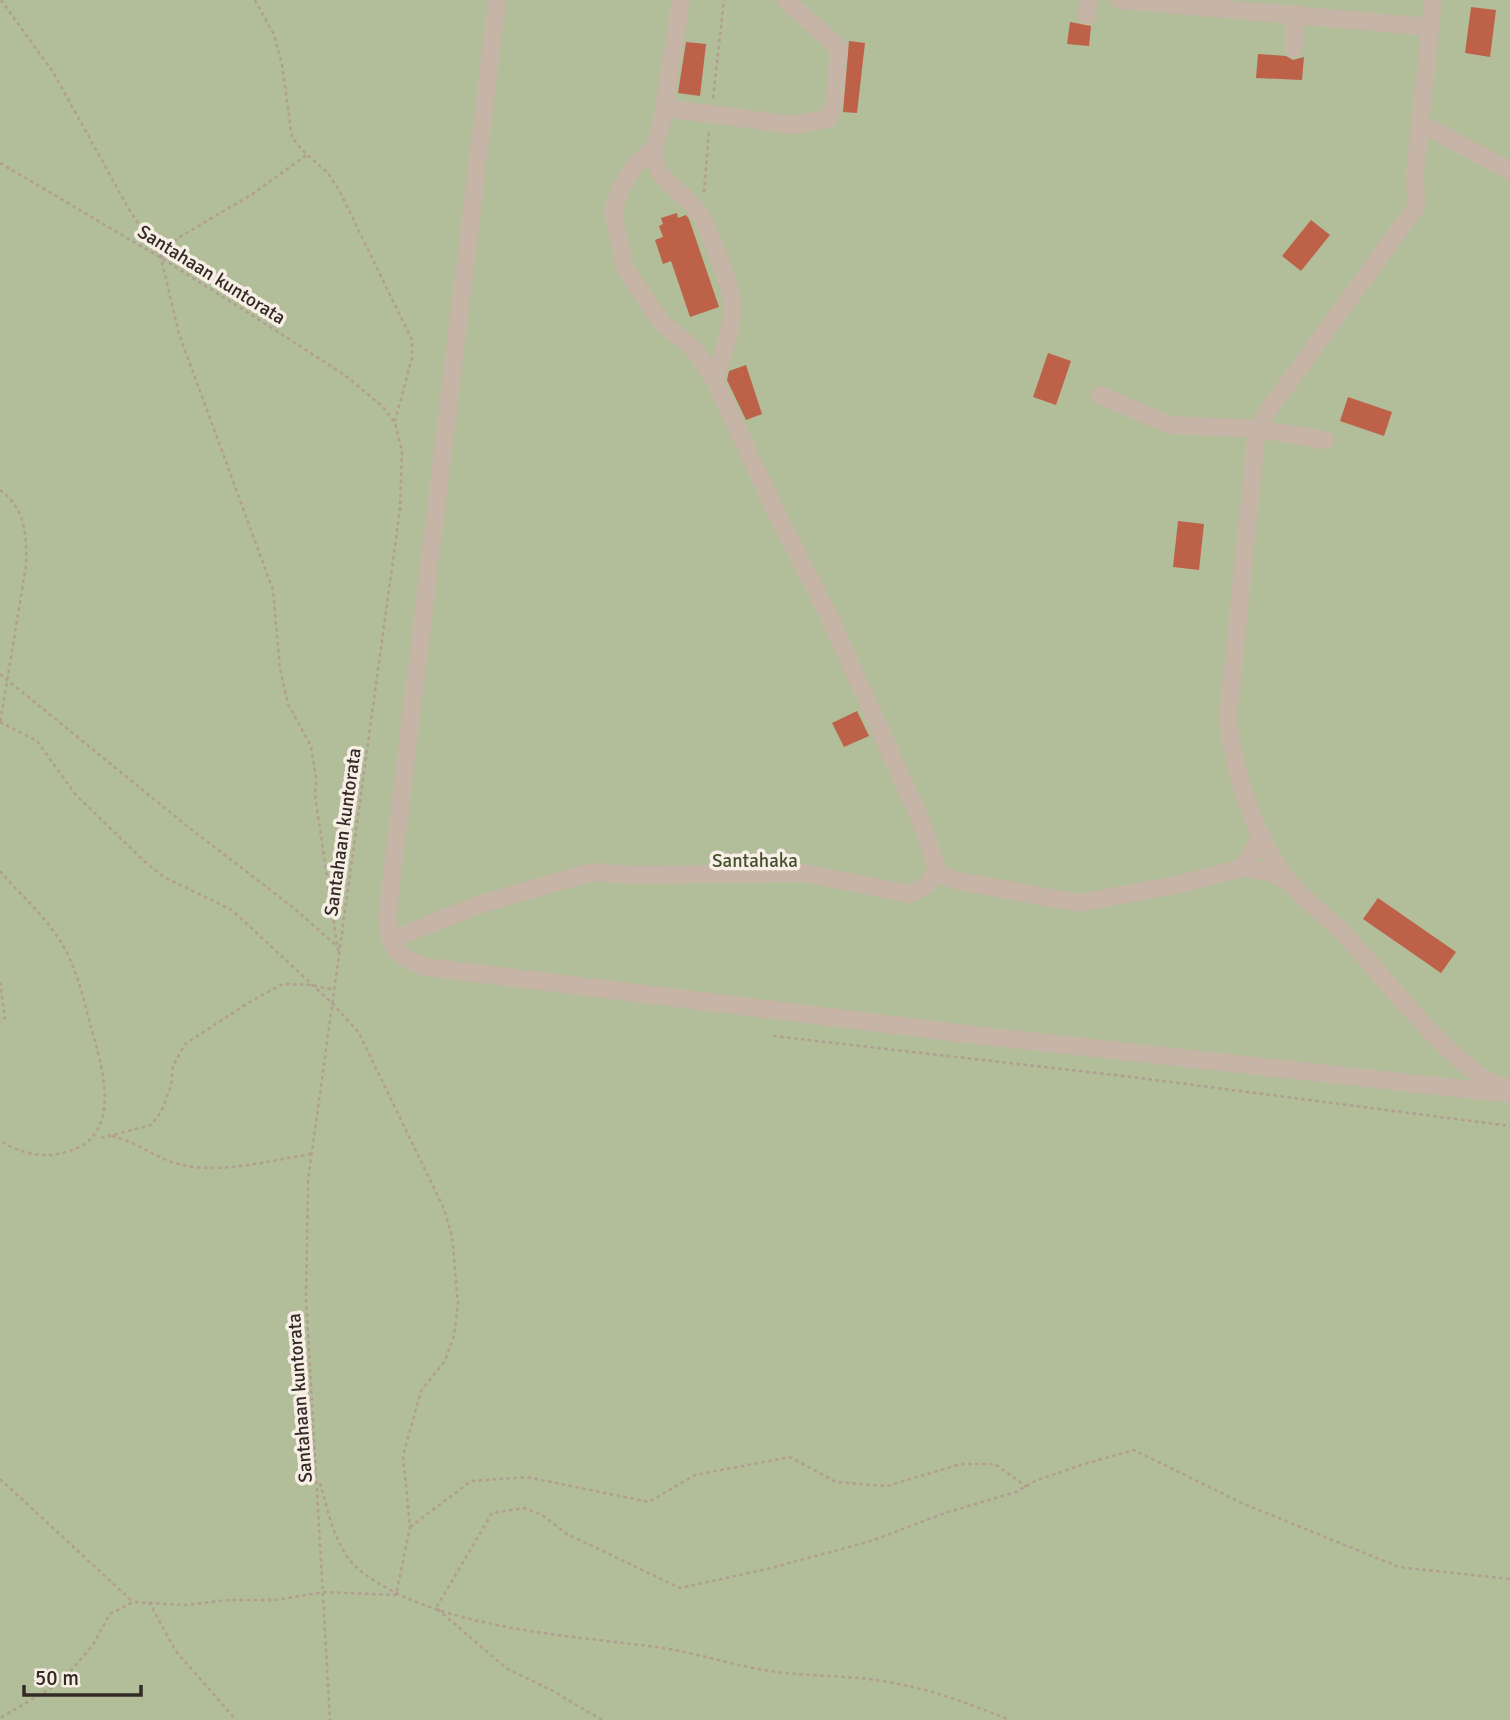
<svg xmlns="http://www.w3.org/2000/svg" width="1510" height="1720" font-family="Signika,sans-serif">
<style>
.green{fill:#b2bd9a}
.building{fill:#bd6149}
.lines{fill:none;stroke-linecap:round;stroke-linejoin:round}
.path{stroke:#b29e90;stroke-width:2.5;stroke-dasharray:3.5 3.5;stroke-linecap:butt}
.minor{stroke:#c6b4a6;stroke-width:18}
.labels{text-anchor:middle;stroke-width:7;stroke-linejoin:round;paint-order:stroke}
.street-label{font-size:19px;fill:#332a26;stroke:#f7eee5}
.park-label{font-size:19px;fill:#434f2c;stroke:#f7eee5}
</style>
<rect width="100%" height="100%" fill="#efe4d9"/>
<!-- green -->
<path class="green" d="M0,0H1510V1720H0Z"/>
<!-- building -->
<path class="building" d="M1471,7L1496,10L1490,57L1465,53Z
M1070,22L1091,26L1089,46L1067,44Z
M849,41L865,43L857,113L843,112Z
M686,42L706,44L700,96L678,93Z
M1258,54L1286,56L1293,60L1304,57L1302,80L1256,78Z
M677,213L678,218L686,215L689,219L719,307L690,317L671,261L663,264L655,240L663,237L659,226L663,224L661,218Z
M1311,220L1330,235L1301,271L1282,256Z
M1048,353L1071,361L1056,405L1033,397Z
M746,365L762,414L746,420L727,380L729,371Z
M1348,397L1392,412L1384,436L1340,421Z
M1178,521L1204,524L1199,570L1173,567Z
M857,711L869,736L844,747L832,723Z
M1378,898L1456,952L1441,973L1363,919Z"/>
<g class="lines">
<!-- path -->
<path class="path" d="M1,0L53,72L130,211L161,258L179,334L273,590L280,669L288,704L311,746L316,777L315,795L338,951
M255,0L274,35L282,65L292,137L302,150L328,173L340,192L412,340V358L395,421
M713,98L724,0
M0,163L161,258L272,328L346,376L383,407L395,423L402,451L400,509L308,1181L306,1298L330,1720
M704,192L709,132
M161,258L178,238L251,195L308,154
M0,490C26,508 27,538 26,566L0,724
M0,674L187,826L295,909L338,947
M0,722L37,741L75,794L145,862L164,877L232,910L333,1004L359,1033L444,1209L452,1236L458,1304L454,1336L445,1361L421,1391L403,1456L410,1527L396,1595L324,1592L276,1600H228L185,1605L133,1602L110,1614L93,1645L60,1683L0,1718
M0,871C23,898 51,921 67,953C78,975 84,1000 90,1024C102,1066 125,1137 66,1152C42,1159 21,1153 0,1141
M0,982L5,1018L0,1022
M773,1036L1132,1077L1510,1126
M112,1136C134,1141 151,1155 172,1162C215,1177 269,1160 312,1154
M101,1138L151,1125L161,1112L171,1086L173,1066L185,1044L253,1000L283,984L311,985L334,990
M0,1479L133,1602
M320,1483C329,1514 335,1551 362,1572C438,1630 571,1635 663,1648C701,1654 739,1667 777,1672C814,1677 852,1675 888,1682C931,1689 970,1704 1010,1720
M410,1527L471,1481L527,1477L649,1502L695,1475L790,1457L836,1482L887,1486L961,1464H995L1027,1487
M149,1602L175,1650L236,1720
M602,1720L553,1691L506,1668L436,1608L492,1513L524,1508L542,1515L567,1534L680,1588L767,1569L871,1541L945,1513L1016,1492L1035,1481L1081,1465L1134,1450L1244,1504L1399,1567L1510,1579"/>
<!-- minor -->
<path class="minor" d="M497,0L387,917C391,951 395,955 426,967L966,1034L1510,1094
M1120,0L1430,27
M1433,0L1415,173L1416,207L1265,415L1256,436L1228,719C1233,768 1253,833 1283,874C1301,899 1328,916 1348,938C1379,971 1464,1083 1506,1087
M1087,16L1088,0
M1294,49L1295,14
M664,108L792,125L828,119L834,103L839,48L786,0
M1420,123L1510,171
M654,148C653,184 685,189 701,216C709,230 731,286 732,302C735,329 720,355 715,381
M1100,395L1170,425L1259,429L1325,440
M937,868L945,877L958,881L1079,903L1180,884L1242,868L1262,835
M1242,868L1266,871L1288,881
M390,940L481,904L592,872L635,875L803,873L910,894L927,885L937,868L920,819L830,618L777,514L715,381L693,348L661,322L625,268L613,210L622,186L636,164L654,148L662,121L681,0"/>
</g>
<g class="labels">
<!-- street labels -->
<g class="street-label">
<text transform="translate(212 274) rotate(32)" y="7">Santahaan kuntorata</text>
<text transform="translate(342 832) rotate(-82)" y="7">Santahaan kuntorata</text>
<text transform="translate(299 1398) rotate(-94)" y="7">Santahaan kuntorata</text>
</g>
<!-- park labels -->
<g class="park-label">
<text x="755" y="867">Santahaka</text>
</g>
</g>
<!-- scale -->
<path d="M24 1685v10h117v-10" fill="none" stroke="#332a26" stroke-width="3.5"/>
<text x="35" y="1685" font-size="21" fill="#332a26" stroke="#f7eee5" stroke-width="5" paint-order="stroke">50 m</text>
</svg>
